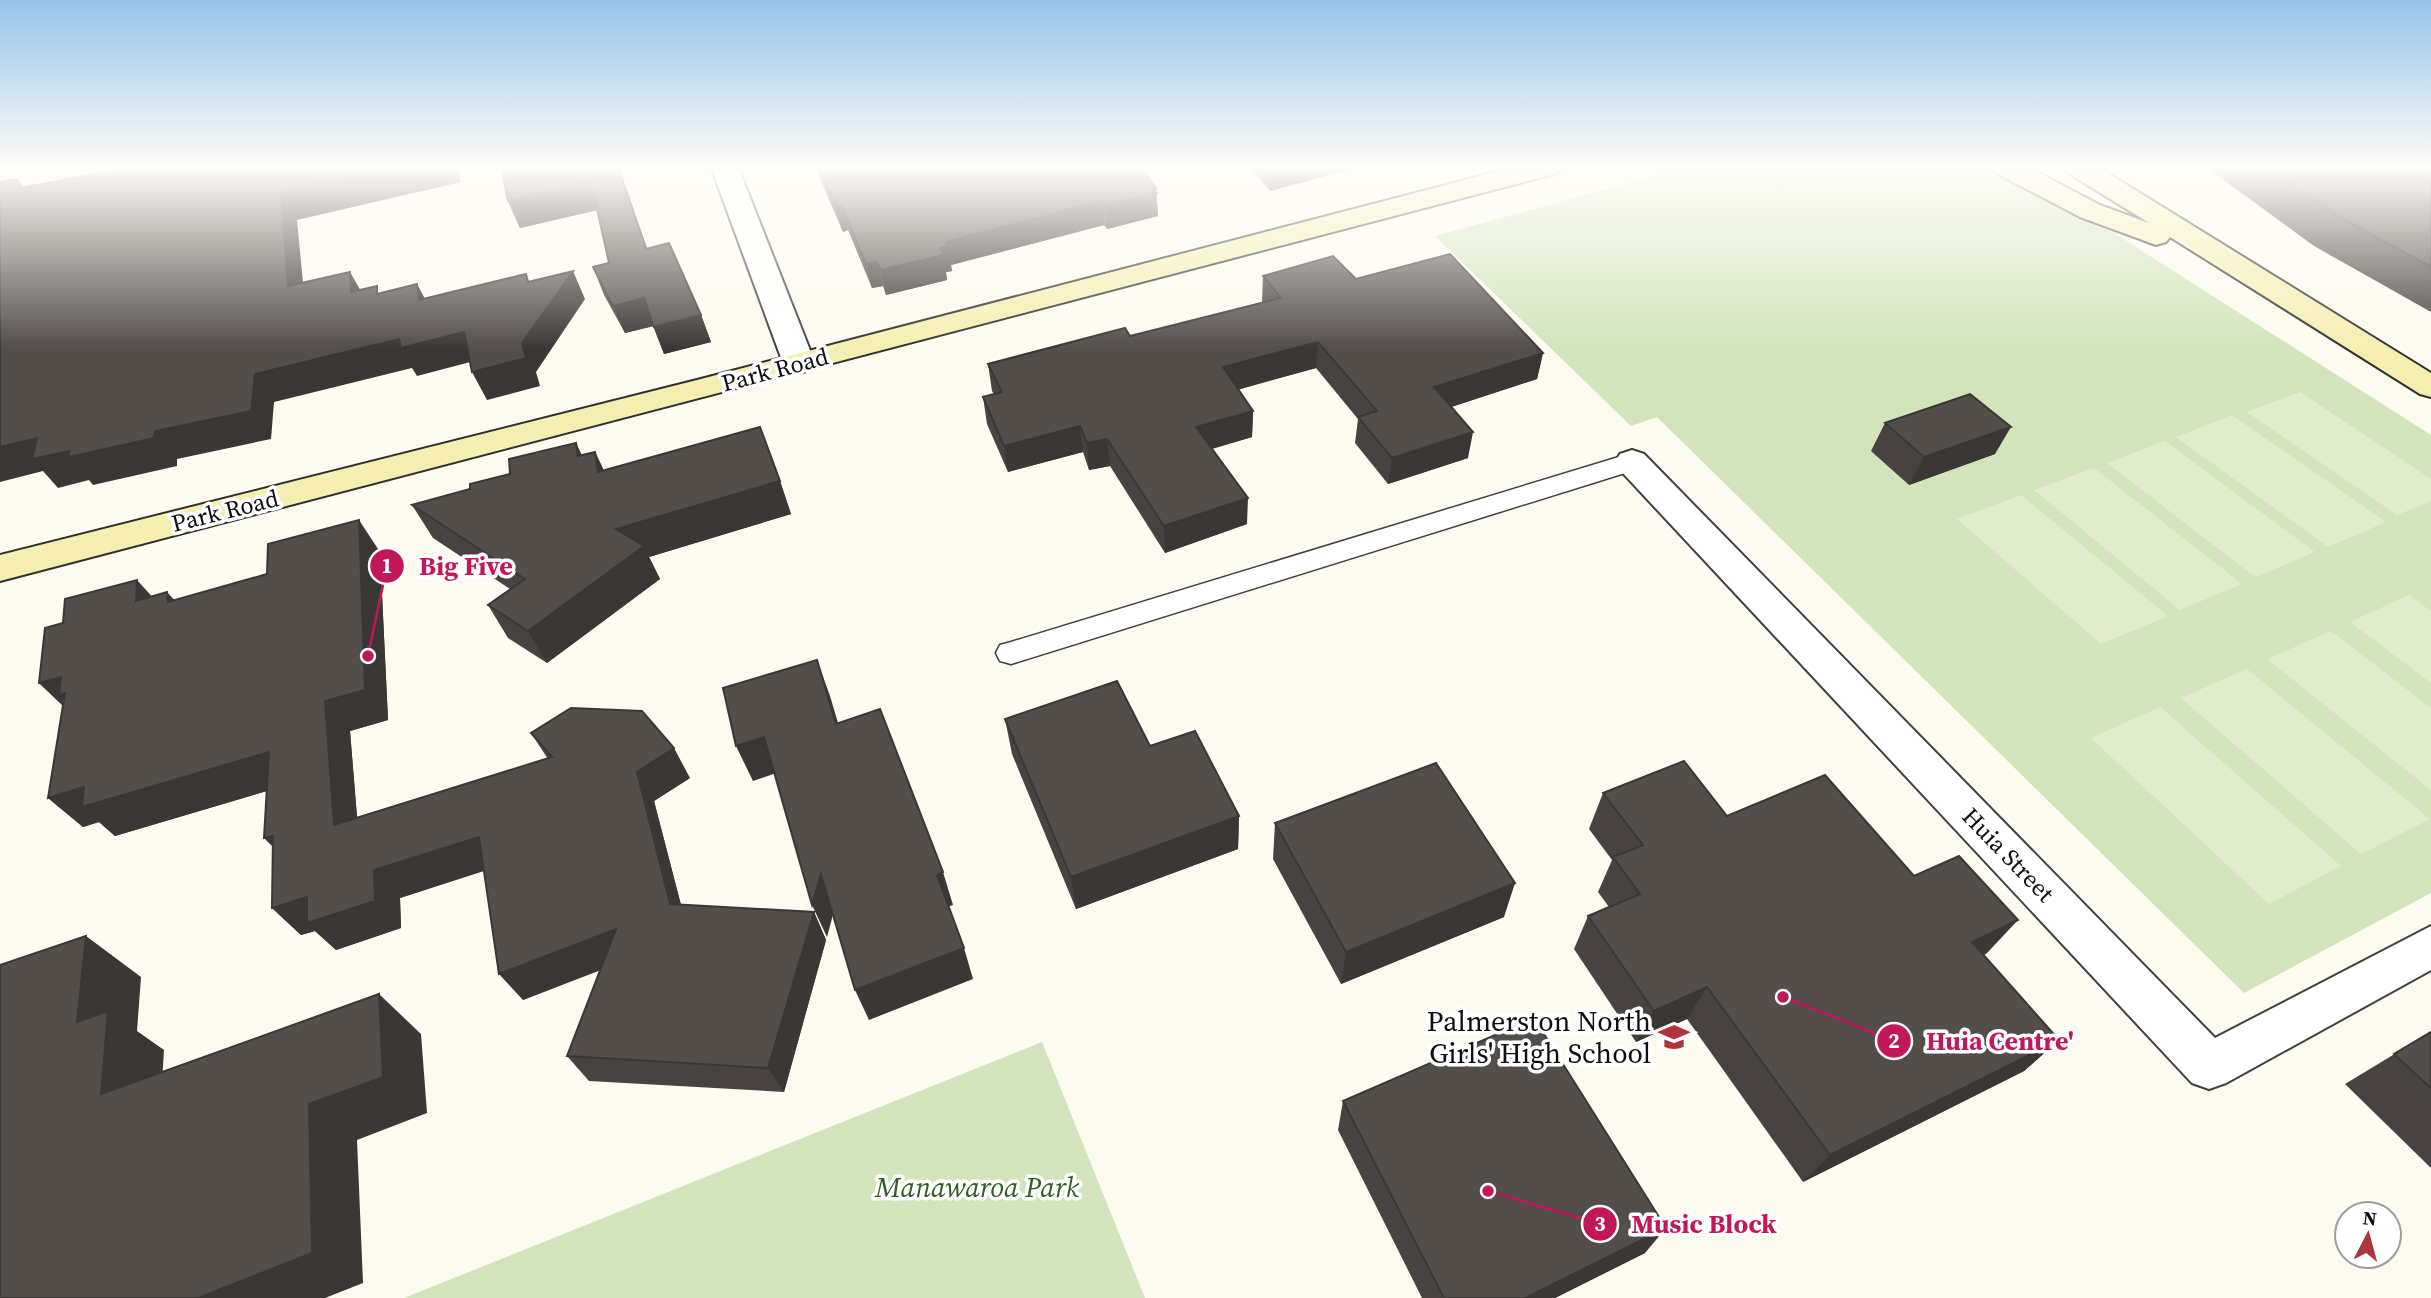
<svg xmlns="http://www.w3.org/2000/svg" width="2431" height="1298" font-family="'Source Serif 4',serif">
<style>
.green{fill:#d1e4bc}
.pitch{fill:#e1eccd}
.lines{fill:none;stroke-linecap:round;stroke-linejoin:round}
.lane-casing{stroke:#404040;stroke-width:3}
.street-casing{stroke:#404040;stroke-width:4}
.secondary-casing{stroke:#2f2f2f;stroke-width:4}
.lane{fill:#fff;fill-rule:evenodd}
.street{fill:#fff;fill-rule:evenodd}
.secondary{fill:#f6eeb1;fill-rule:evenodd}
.wall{fill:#484340}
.shaded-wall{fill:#3b3734}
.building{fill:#544e4b;stroke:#3b3734;stroke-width:2}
.labels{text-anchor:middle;stroke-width:7;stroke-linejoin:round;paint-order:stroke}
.street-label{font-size:24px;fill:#0d0d0d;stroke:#fff}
.near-poi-label{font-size:28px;fill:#0d0d0d;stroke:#fff;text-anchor:end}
.near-park-label{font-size:28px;font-style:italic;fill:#315d25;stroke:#fff}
.leader{fill:none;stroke:#c2185b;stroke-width:2.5}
.callout-dot{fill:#c2185b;stroke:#fff;stroke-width:2.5}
.mark-label{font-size:21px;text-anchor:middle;font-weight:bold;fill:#fff}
.callout-label{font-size:26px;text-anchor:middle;font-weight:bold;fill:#c2185b;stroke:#fff;stroke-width:7;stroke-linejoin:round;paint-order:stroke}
</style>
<rect width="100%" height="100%" fill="#fdfaef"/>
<!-- green -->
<path class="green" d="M1688,167H1977L2114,233L2431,435V893L2244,993L1657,417L1631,426L1435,236Z
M1042,1042L1145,1298H404Z"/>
<!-- pitch -->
<path class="pitch" d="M2300,392L2431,479V501L2397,515L2247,412Z
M2232,415L2386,522L2328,547L2176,437Z
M2165,441L2315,552L2255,577L2107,463Z
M2094,468L2242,584L2180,610L2034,490Z
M2021,495L2168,616L2101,644L1957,519Z
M2409,595L2431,611V683L2350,622Z
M2331,631L2431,708V790L2267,659Z
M2247,669L2430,819L2361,854L2181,698Z
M2160,707L2341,866L2269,904L2091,738Z"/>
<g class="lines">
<!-- lane casing -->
<g class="lane-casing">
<path id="lane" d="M1632,453L1641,456L1645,462L1641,468L1011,664L1000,661L996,653L1000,645L1011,642Z"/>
</g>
<!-- street casing -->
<g class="street-casing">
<path id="street" d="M711,167H738L815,363L810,370L799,373L788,370L783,363Z
M1632,450L1644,454L2215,1038L2431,926V970L2226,1083L2209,1089L2192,1083L1620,470L1615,462L1620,454Z"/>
</g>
<!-- secondary casing -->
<g class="secondary-casing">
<path id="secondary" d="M1515,167H1561L1558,173L0,581V555L701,379Z
M1993,167H2027L2100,205L2149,223L2068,173L2065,167H2098L2431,373V397L2420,394L2170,237L2166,242L2156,245L2080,217L1996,173Z"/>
</g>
<!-- lane -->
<use href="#lane" class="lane"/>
<!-- street -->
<use href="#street" class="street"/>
<!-- secondary -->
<use href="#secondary" class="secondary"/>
</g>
<!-- wall -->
<path class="wall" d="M619,167L647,248L701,315L711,342L664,354L653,326L625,333L604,295L593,267L609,263L597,210L520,228L508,201Z
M815,167H1140L1156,188L1158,216L1107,229L1104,225L951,265L952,271L946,272L947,280L886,295L883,286L872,288L848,230L843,232Z
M1250,167H1359L1270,191Z
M2206,167H2431V312L2314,246Z
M1263,276L1356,279L1543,353L1537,379L1451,407L1468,458L1388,484L1355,443L1358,419L1316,368L1238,389L1253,411L1252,437L1212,449L1247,524L1165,553L1110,466L1089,470L1083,452L1008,472L987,424L983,397L994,394L992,391L988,364L1130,336L1262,302Z
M1885,423L1995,454L1909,485L1871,451Z
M595,452L604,471L780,481L791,514L649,557L660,579L547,663L508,638L488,605L510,589L433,538L412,505L470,489Z
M380,552L388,720L350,731L357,817L548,759L531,733L690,778L654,801L681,905L814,912L826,940L784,1092L589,1081L567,1056L601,970L523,1000L484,871L400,898L401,928L336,950L315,931L301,935L272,908L273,847L267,791L115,836L99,822L83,827L48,798L63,706L39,683L63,623L152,596L175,600Z
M1005,719L1150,746L1239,816L1238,849L1076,909L1012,754Z
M1603,793L1727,816L1914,876L1987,953L1984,955L2059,1040L2024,1071L1803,1182L1687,1019L1636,1042L1574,949L1588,916L1609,907L1598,892L1612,860L1589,829Z
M1275,823L1504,917L1341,984L1273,859Z
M2431,1032V1168L2345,1084Z
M1343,1101L1645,1253L1555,1298H1422L1338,1130Z"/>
<!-- shaded-wall -->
<path class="shaded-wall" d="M390,167H458L461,182L297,220L306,314L288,286L281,192Z
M1270,167H1359L1270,191Z
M18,179L38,207L15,189Z
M591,182L602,209L520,228L508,201Z
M1156,188L1158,216L1107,229L1105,205Z
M1102,201L1104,225L951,265L952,271L946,272L947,280L886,295L881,270L940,248L946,242Z
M842,206L848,230L843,232L837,208Z
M877,262L883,286L872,288L866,264Z
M573,271L585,299L536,372L540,386L487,400L472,372L522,343Z
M350,272L366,300L351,292Z
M417,284L432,312L419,300Z
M644,298L654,326L625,333L613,306Z
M701,315L711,342L664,354L654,327Z
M464,332L478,360L417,376L412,368L274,402L271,439L177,459V466L93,485L89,480L58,488L43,471L0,482V447L37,438L155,431L255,374L399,339Z
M1318,342L1316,368L1223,394V367Z
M1543,353L1537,379L1430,414L1434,387Z
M1253,411L1252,437L1197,453L1196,427Z
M1080,426L1083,452L1008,472L1004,446Z
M2011,427L1995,454L1909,485L1924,457Z
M1473,432L1468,458L1388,484L1392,458Z
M1107,439L1110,466L1089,470L1087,443Z
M576,443L592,476L578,456Z
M595,452L611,485L598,472Z
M780,481L791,514L649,557L660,579L547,663L528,631L616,529Z
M1248,498L1247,524L1165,553L1164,526Z
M359,520L380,552L388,720L350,731L360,853L334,825L325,701Z
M137,580L165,611L136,601Z
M167,592L195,623L168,602Z
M817,660L830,696L849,760L836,724Z
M61,677L72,714L39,683Z
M764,737L779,772L753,781L736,746Z
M674,748L690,778L654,801L688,932L670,904L637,772Z
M269,752L297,782L115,836L99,822L83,827L48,798L84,787Z
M1239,816L1238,849L1076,909L1071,877Z
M273,836L293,867L264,838Z
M479,837L501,865L400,898L401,928L336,950L315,931L301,935L272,908L307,897L374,870Z
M943,872L953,905L947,907L937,875Z
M821,874L835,907L827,937L812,905Z
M1515,883L1504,917L1341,984L1346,952Z
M814,912L826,940L784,1092L768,1068Z
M2018,920L1987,953L1942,975L1972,942Z
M616,929L635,956L523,1000L499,974Z
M86,936L141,977L137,1031L164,1050L159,1130L101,1094L77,1022Z
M964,948L973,979L869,1020L855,990Z
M1707,987L1687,1019L1636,1042L1654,1011Z
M379,994L421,1034L427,1113L357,1140L363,1283L325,1298H198L309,1104Z
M2059,1040L2024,1071L1803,1182L1830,1155Z
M1666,1228L1645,1253L1555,1298H1525Z"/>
<!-- building -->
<path class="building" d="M122,167H390L281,192L288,286L350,272L351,292L377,286V294L417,284L419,300L526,274L528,282L573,271L522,343L526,358L472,372L464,332L401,348L399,339L255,374L251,411L155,431L154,438L69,457V451L32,459L37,438L0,447V182L18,179L15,189L122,169Z
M501,167H618L646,249L669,243L701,315L654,327L644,298L613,306L593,267L609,263L591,182L508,201Z
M820,167H1140L1156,188L1154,189L1157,193L1105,205L1102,201L946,242L948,246L940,248L943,255L881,270L877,262L866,264L842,206L837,208Z
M2268,167H2431V267L2336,215Z
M1450,254L1543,353L1434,387L1473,432L1392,458L1358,417L1377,411L1318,342L1223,367L1253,411L1196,427L1248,498L1164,526L1107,439L1087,443L1080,426L1004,446L983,397L1002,392L988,364L1125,328L1130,336L1281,298L1263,276L1333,256L1356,279Z
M1970,394L2011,427L1924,457L1885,423Z
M760,427L780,481L616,529L644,546L528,631L488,605L525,579L412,505L470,489V484L510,474L509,459L576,443L578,456L595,452L598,472Z
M359,520L365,690L325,701L334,825L552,757L531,733L571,708L642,711L674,748L637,772L670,904L814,912L768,1068L567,1056L616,929L499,974L479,837L374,870L375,901L307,923V897L272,908L273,836L264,838L269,752L82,807L84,787L48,798L65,693L59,695L61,677L39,683L45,628L63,623L65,599L137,580L136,601L167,592L168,602L267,574L268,544Z
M817,660L836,724L880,709L943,872L937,875L964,948L855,990L821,874L812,905L764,737L736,746L723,688Z
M1117,681L1150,746L1195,731L1239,816L1071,877L1005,719Z
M1684,761L1727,816L1825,775L1914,876L1959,856L2018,920L1972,942L2059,1040L1830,1155L1707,987L1654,1011L1588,916L1640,894L1613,857L1643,845L1603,793Z
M1436,763L1515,883L1346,952L1275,823Z
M86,936L77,1022L108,1011L101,1094L379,994L383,1077L309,1104L312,1253L198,1298H0V965Z
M1534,1018L1666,1228L1525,1298H1444L1343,1101Z
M2431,1032V1088L2394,1054Z"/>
<!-- sky -->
<linearGradient id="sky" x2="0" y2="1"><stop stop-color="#95c4eb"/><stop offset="0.48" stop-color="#fefdf8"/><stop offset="1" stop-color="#fefdf8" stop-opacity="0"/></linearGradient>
<rect width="2431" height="349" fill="url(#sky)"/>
<!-- icons -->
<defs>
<g id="school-bare" transform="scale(2.415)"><path d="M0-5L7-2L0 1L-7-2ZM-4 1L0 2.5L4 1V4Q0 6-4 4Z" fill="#ad353b" stroke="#fff" stroke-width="2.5" paint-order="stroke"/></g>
</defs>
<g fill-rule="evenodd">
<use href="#school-bare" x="1674" y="1037"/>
</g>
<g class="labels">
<!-- street labels -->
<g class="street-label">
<text transform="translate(775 370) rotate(-15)" y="8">Park Road</text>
<text transform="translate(225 511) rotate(-14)" y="8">Park Road</text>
<text transform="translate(2008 855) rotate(46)" y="8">Huia Street</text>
</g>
<!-- near-poi labels -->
<g class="near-poi-label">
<text x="1651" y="1031">Palmerston North<tspan x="1651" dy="32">Girls' High School</tspan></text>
</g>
<!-- near-park labels -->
<g class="near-park-label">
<text x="977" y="1197">Manawaroa Park</text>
</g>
</g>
<!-- callouts -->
<path class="leader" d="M368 656L387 566M1783 997L1894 1041M1488 1191L1600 1224"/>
<g class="callout-dot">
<circle cx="368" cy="656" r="7"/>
<circle cx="1783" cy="997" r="7"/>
<circle cx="1488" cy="1191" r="7"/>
<circle cx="387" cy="566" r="18"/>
<circle cx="1894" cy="1041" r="18"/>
<circle cx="1600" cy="1224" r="18"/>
</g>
<g class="mark-label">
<text x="387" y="573">1</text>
<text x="1894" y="1048">2</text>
<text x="1600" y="1231">3</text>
</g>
<g class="callout-label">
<text x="466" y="575">Big Five</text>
<text x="2000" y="1050">Huia Centre'</text>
<text x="1704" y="1233">Music Block</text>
</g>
<!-- north arrow -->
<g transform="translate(2368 1235) rotate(6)"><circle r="33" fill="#ffffff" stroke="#9e9e9e" stroke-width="2"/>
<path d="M0-5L12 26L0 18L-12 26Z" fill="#ad353b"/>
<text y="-10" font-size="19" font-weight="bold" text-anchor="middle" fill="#0d0d0d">N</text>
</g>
</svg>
